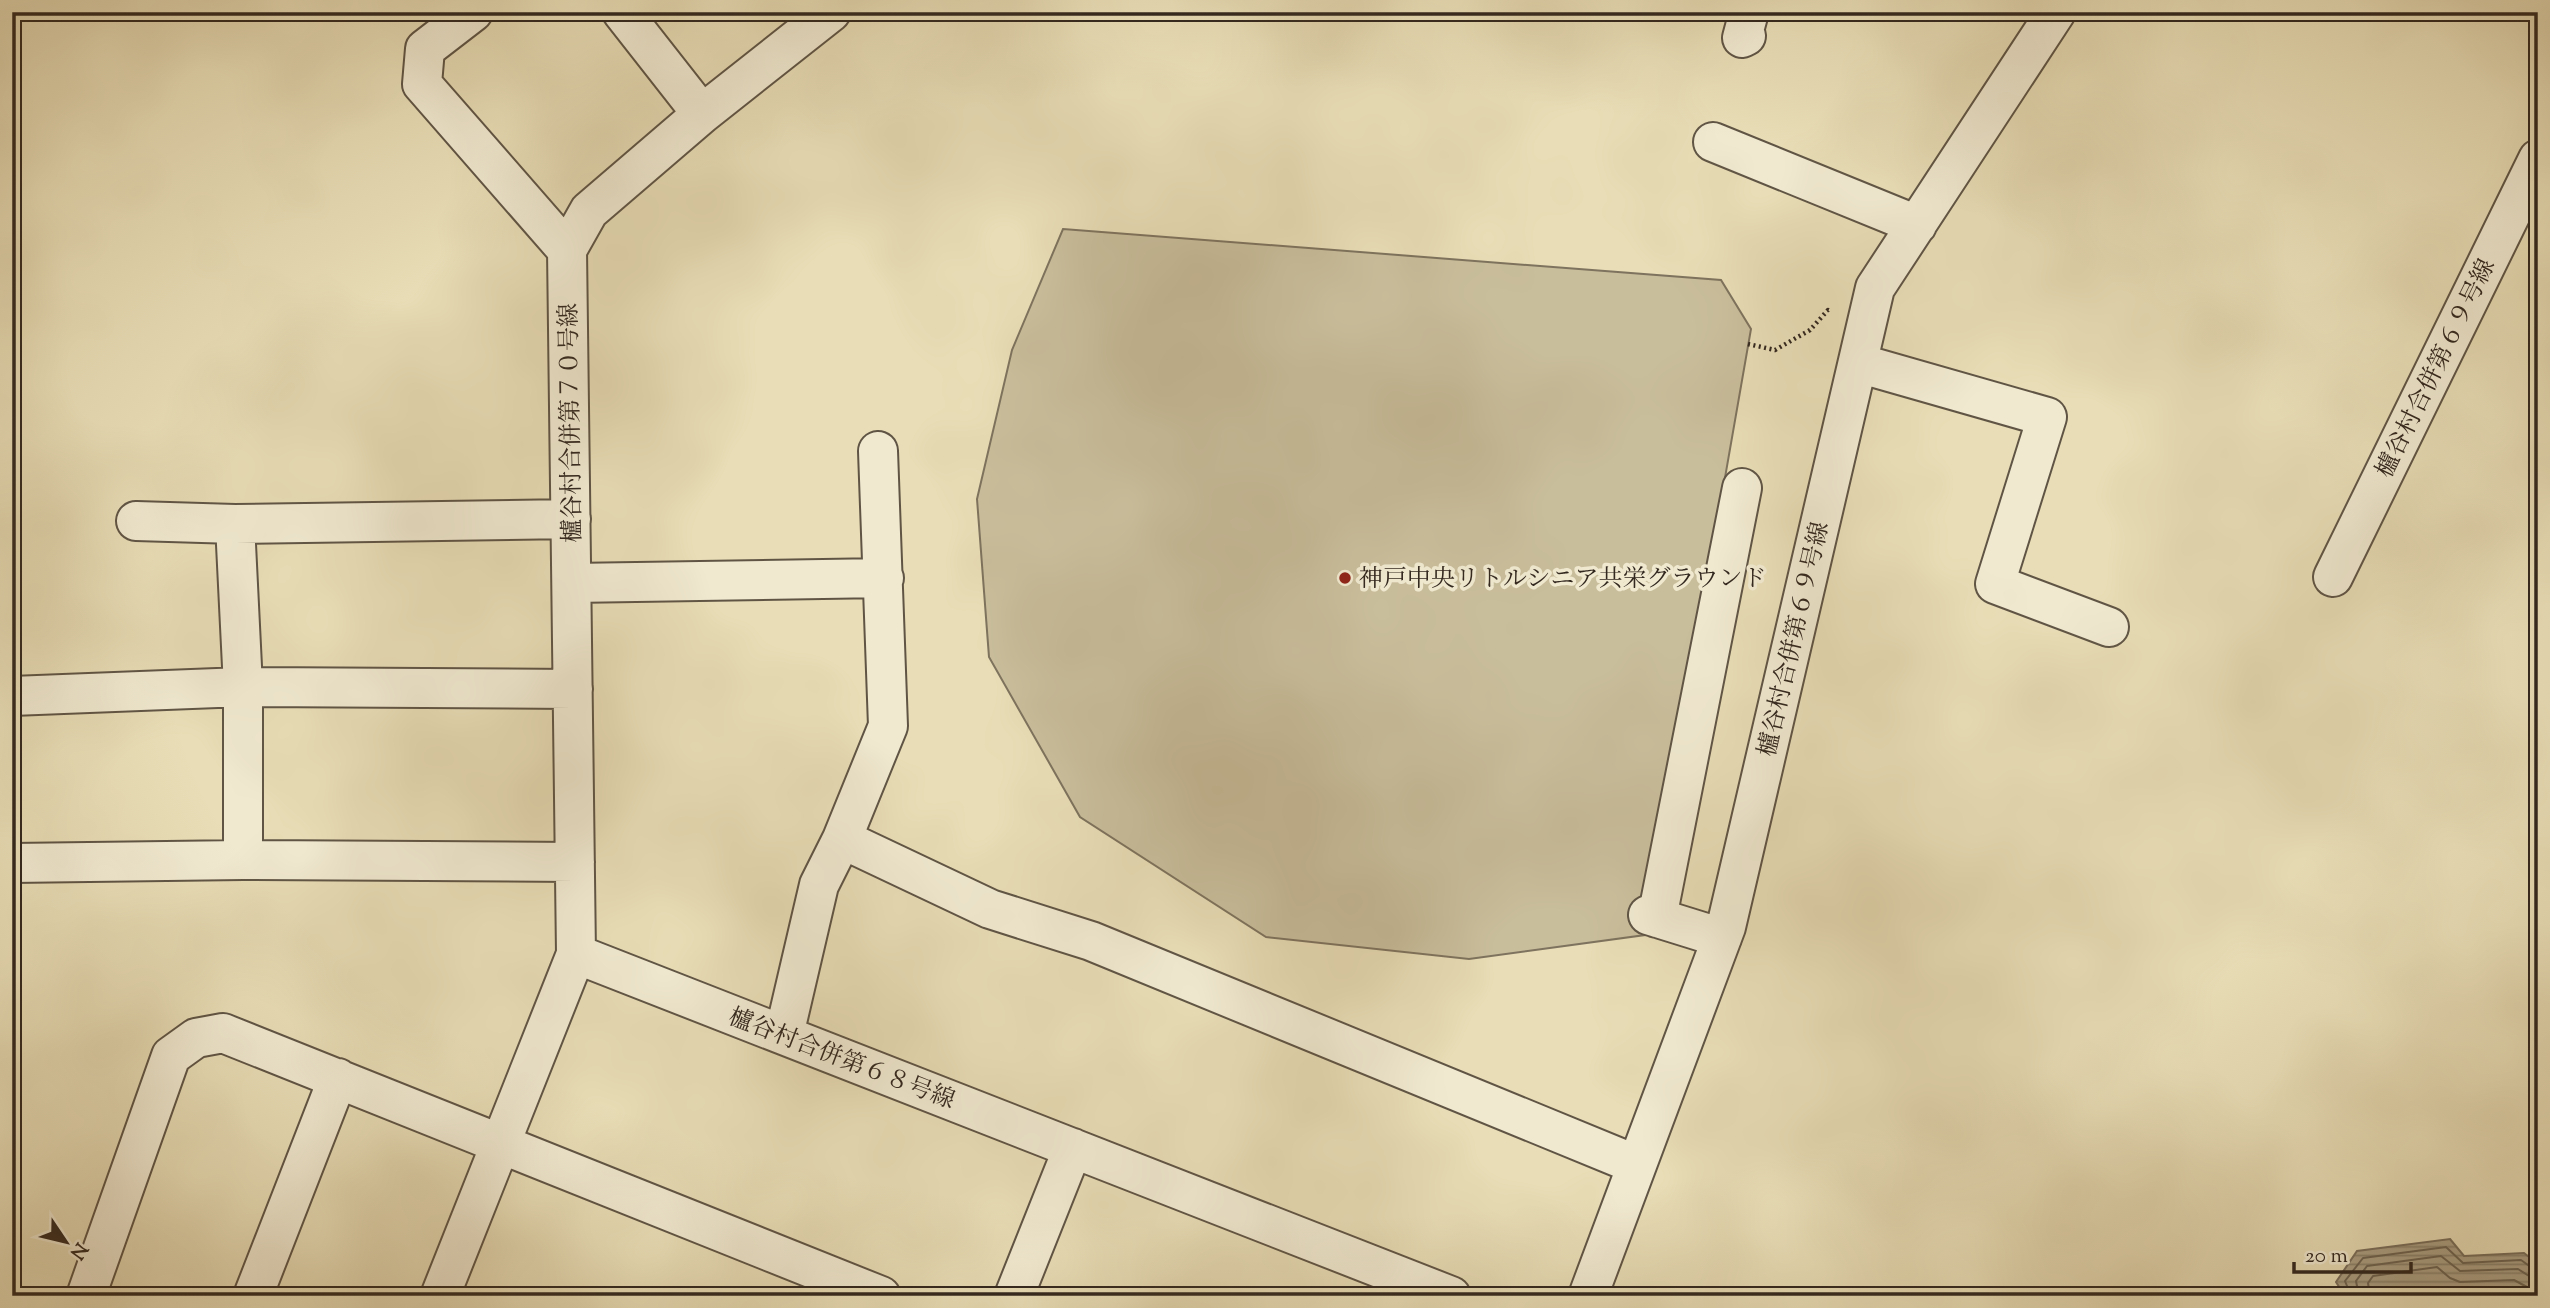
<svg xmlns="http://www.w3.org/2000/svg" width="2550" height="1308" font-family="'Sorts Mill Goudy','Noto Serif JP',serif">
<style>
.park{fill:#c9be9c;stroke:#7e735e;stroke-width:2}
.water{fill:url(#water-rules);stroke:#7a6f5b;stroke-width:2}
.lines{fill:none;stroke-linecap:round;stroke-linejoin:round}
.shore{stroke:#6e6451;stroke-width:2}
.minor-casing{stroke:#605545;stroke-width:42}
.path{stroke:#33281f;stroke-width:4.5;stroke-dasharray:2 3.5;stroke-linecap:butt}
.minor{stroke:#f0e9d0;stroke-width:38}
.poi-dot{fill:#8f2418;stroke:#f0e9d0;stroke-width:2.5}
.labels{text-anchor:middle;stroke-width:7;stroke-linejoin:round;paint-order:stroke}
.street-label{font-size:24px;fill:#33281f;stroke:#f0e9d0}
.poi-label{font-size:24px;fill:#33281f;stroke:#f0e9d0;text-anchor:start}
</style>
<defs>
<pattern id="water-rules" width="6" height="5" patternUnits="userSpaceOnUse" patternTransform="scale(1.75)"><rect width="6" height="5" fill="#aa9f83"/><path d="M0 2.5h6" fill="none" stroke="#8b826b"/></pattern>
</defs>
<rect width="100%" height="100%" fill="#e8ddb6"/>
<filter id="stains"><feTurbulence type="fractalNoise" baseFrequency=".00286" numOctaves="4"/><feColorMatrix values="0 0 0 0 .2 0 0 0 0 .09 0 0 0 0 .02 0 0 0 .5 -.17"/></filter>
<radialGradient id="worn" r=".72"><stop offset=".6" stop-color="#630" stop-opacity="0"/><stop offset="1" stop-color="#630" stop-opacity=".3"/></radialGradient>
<!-- park -->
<path class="park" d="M1063,229L1721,280L1751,329L1645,935L1469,959L1266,937L1080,817L989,657L977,499L1012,350Z"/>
<!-- water -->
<path class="water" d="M2450,1239L2464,1256L2524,1253L2538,1264V1296H2345L2336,1282L2357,1251Z"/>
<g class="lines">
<!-- shore -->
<path class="shore" d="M2351,1296L2345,1281L2363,1258L2446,1247L2463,1263L2521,1260L2532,1268L2538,1269
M2359,1296L2356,1281L2367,1266L2441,1256L2460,1271L2518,1269L2529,1276L2538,1278
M2370,1296L2368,1283L2373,1276L2437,1267L2450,1278L2460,1282L2514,1280L2527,1287L2538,1288"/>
<!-- minor casing -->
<g class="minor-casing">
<path id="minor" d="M473,12L425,49L422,84L567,250
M622,12L702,114
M1746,36L1742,38L1749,12
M1713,142L1917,225
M1858,363L2047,417L1995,584L2109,627
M136,521L235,524L571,519
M235,524L243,687V860
M2333,577L2538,159
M572,583L884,578
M12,696L243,687L573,689
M842,839L990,909L1091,941L1637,1165
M12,863L243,860L575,862
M1648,915L1722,938
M1657,918L1742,488
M576,954L1451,1296
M784,1035L819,885L842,839L888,726L878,451
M86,1296L171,1056L196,1038L223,1033L881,1296
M253,1296L338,1078
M440,1296L576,954L567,250L589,211L702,114L831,12
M1014,1296L1073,1148
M1588,1296L1726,927L1875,288L2056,12"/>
</g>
<!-- path -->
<path class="path" d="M1748,344L1775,350L1810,330L1828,310L1830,311"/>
<!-- minor -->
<use href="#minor" class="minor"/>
</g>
<!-- markers -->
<circle class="poi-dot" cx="1345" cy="578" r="7"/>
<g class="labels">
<!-- street labels -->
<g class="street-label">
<text transform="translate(2435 368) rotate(-64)" y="8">櫨谷村合併第６９号線</text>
<text transform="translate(570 423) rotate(-91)" y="8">櫨谷村合併第７０号線</text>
<text transform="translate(1793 639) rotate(-77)" y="8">櫨谷村合併第６９号線</text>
<text transform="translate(842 1058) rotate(21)" y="8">櫨谷村合併第６８号線</text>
</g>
<!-- poi labels -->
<g class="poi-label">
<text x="1359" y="586">神戸中央リトルシニア共栄グラウンド</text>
</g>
</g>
<!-- margin -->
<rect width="2550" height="1308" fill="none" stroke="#e8ddb6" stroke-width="42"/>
<rect x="14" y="14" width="2522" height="1280" fill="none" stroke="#33281f" stroke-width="3.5"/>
<rect x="21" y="21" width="2508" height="1266" fill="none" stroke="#33281f" stroke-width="2"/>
<!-- north arrow -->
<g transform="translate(66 1242) rotate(125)" stroke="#f0e9d0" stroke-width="5" paint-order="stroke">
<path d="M0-5L12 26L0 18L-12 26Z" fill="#33281f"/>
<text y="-10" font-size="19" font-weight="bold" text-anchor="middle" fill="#33281f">N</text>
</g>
<!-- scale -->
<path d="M2294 1262v10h117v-10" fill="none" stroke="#33281f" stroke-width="3.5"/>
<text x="2305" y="1262" font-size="21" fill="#33281f" stroke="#f0e9d0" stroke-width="5" paint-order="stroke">20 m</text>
<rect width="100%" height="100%" filter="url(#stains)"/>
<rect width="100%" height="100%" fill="url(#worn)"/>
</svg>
